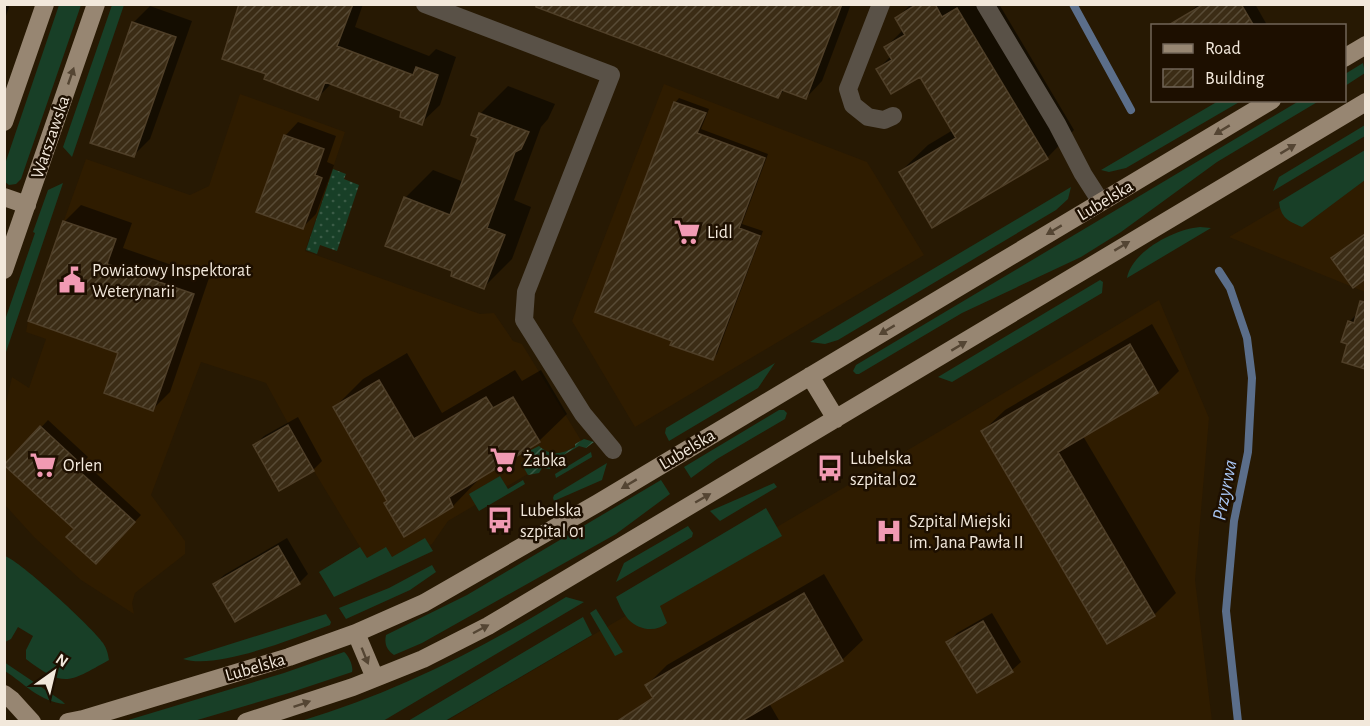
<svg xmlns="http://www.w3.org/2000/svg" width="1370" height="726" font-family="'Alegreya Sans',sans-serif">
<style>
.built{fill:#2f1c00}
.grass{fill:#183f27}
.park{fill:url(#park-dots)}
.garden{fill:url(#garden-furrows)}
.shadow{fill:#0007}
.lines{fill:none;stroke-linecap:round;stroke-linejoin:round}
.stream{stroke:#5b6e8a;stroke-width:8}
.building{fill:url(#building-hatch);stroke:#4f3f28;stroke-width:1.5}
.minor{stroke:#595147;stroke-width:18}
.major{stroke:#978672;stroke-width:18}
.oneway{fill:#544533}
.labels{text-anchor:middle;stroke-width:5;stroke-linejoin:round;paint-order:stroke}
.street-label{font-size:18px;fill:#f2e8db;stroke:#1d0f00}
.poi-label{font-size:18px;fill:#f2e8db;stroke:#1d0f00;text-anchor:start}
.water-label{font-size:20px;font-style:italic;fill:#a7c4f1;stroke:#1d0f00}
</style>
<defs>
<pattern id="park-dots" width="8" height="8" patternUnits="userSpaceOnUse" patternTransform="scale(1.5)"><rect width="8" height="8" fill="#183f27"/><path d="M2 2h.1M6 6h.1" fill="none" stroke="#3a5b46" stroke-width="1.8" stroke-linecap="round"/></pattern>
<pattern id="garden-furrows" width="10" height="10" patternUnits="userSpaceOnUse" patternTransform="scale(1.5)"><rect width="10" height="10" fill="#183f27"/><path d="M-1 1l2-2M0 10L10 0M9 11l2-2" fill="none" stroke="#3a5b46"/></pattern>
<pattern id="building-hatch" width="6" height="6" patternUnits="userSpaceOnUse" patternTransform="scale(1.5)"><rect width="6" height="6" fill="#3b2c15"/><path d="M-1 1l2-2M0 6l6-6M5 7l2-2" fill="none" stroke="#584b36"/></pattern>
</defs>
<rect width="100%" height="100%" fill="#271903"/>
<!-- built -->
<path class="built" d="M664,84L867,162L924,255L635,427L572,321Z
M240,94L345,132L305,251L480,314L494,313L513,341L522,344L582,442L448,521L432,544L375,574L327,567L360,547L314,471L266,383L201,362L151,495L185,541V554L135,593L132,603L134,614L81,580L34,537L5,505V407L12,377L29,388L46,339L26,332L28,321L86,159L190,195L209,186Z
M1365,157V292L1229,237Z
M1159,300L1209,418L1195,580L1212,721L445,722L947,427Z"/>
<!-- grass -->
<path class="grass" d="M59,5H81L21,179L16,184L9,185L5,182V164Z
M112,5H124L72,157L63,147Z
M1363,63L1365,73L1345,86V74Z
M1220,100L1241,101L1126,168L1109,172L1101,170Z
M1299,101H1319L1217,162L1121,232L1081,257L962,313L859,374H856L853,371L856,365Z
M1365,125V136L1273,191L1279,177Z
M1365,150V180L1302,227C1288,221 1281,218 1279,202Z
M63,183L5,355V320L35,233L33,232L48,190Z
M1071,187L1068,199L1056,210L838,340L825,344L810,342Z
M1200,227L1211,228L1127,278C1132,251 1175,229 1200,227Z
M1100,280L1103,282L1102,293L952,382L938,377Z
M775,363L758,388L669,441L665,433L666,428Z
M779,410H784L787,413L785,419L717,459L691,478L684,467Z
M591,452L592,457L556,478L555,474Z
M607,463L602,480L554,501L553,498L554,495Z
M500,476L508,489L523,480L525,484L479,511L469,494Z
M661,480L670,494L616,534L422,643L394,655C387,650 384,644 386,635L467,595Z
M774,483L777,487L720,521L710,511Z
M766,508L782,536L660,606L667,623C656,633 638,630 628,619C623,613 619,604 616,597Z
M688,526L693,533L692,537L616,582L624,563Z
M425,538L433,551L334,597L319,572L360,547L367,558L386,547L392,557Z
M5,556C20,561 93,628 103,643C107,649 108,654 109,660C69,682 65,689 26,659V650L33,636L18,627L11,639L5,642Z
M432,565L436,572L410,590L346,619L339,608L389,588Z
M566,597L584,602L383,721H301C395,693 482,649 566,597Z
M596,609L623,652L615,656L590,613Z
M326,614L331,622L330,625C294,638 218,670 183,659Z
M583,617L592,635L445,721H408Z
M344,652C348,654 354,667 352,672L289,693L194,721H125L284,673Z
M4,662L62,701L65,704C40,702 25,684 5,671Z"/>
<!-- park -->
<path class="park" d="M333,169L346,174L344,179L359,185L337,251L320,245L317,254L306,250Z"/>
<!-- garden -->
<path class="garden" d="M584,439L594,442L586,448L579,446L555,460L550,469L542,468L539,473L528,475L521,463L532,457L529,451L539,446C551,457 562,454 575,447V444Z"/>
<!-- shadow -->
<path class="shadow" d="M4,4H10L4,22Z
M241,4H363L355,27L429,56L436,49L456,57L440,105L421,123L403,110L332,83L317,98L268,74Z
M535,4H851L822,81L806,98L785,90L778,96Z
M911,4H999L1074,130L1047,158L900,172L928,145L953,130L921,75L878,69L891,56L886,47L904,29L897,18Z
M1199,4H1255L1267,25L1190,26L1185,16Z
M150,6L192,21L150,139L133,156V23Z
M508,86L555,104L548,119L541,127L514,200L531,207L512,259L484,287L454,270L405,198L433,170L464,182L480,137L473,134L481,113Z
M679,98L709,109L701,129L768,154L742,224L763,231L717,354L712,358L675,103Z
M298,122L336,136L327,162L334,165L316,214L303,227L285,136Z
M81,205L132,223L123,248L209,278L170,392L153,409L120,352L64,222Z
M1366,234V277L1353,286L1337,254Z
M1358,313L1366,315V367L1344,360L1349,344V322Z
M1152,324L1179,371L1158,392L1083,436L1176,593L1154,615L983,431L1005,410Z
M407,353L442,413L515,370L522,381L541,370L567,414L539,441L480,478L453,506L404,535L389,501L335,407L363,379Z
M298,417L322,461L313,470L279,489L255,445L264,436Z
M48,420L88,457L84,462L141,515L103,556L6,465Z
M287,538L308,574L299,583L215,584L224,575Z
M824,574L863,640L842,660L769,703L780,722H668L647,685L667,665Z
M992,613L1021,662L1012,670L978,691L948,642L957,633Z"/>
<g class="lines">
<!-- stream -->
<path class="stream" d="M1073,4L1131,110
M1219,271L1230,288L1247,338L1252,378L1248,452L1234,521L1226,611L1238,722"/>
</g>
<!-- building -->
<path class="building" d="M239,4H353L337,46L413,75L416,67L438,75L422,125L400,117L401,111L325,82L318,100L264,79L266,74L222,59Z
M536,4H842L806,99L782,90L778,98L536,7Z
M917,4H935L942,17L957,8L1048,159L932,228L899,172L956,138L920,77L891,94L876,69L892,60L884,47L905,35L895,18Z
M1204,4H1241L1254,26H1167Z
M132,22L176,37L134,157L90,143Z
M674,102L706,113L697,133L765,158L739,228L760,236L713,360L670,345L672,341L595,312Z
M479,113L529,132L521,149L515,152L487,228L505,235L484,289L451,276L452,271L385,246L404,197L450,215L478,138L471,135Z
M284,135L324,149L315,175L322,178L303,229L256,212Z
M63,221L116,239L107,264L194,294L153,411L104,393L118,353L28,321Z
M1365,234V279L1353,288L1331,258Z
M1360,301L1365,302V369L1342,362L1347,344L1341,342L1348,321L1354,323Z
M1130,344L1158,393L1058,452L1155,616L1107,644L981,431Z
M379,380L414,439L486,397L493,408L513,397L540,442L449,497L453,507L404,537L384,503L387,501L333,407Z
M288,425L314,471L279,491L253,445Z
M40,426L82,465L78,470L135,522L96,564L66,537L74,529L4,465Z
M278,546L300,584L235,622L213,584Z
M804,593L843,661L740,722H616L653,698L645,685Z
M983,621L1013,672L977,693L946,642Z"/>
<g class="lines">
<!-- minor -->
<path class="minor" d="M425,4L611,75L526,292L524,320L583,414L613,450
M881,4L848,89L853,105L868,117L884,120L893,116
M985,4L1057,124L1083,174L1101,202"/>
<!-- major -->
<path class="major" d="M1344,58L1366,45
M4,122L45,4
M4,197L27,205
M4,270L96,4
M810,376L836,419
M356,633L375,678
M4,694L12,700L32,722
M68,722L83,719L289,657L356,633L424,603L598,503L1272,100
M246,722L353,687L423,659L488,626L1366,102"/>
</g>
<!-- one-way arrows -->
<defs><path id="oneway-solid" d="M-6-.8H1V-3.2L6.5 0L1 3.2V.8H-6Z" transform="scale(1.5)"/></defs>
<g class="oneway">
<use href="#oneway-solid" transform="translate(71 76) rotate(-71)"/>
<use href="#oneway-solid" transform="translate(1222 130) rotate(149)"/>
<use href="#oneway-solid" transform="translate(1288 149) rotate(-31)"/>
<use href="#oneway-solid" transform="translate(1054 230) rotate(149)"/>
<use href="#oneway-solid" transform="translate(1122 246) rotate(-31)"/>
<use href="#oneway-solid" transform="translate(887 330) rotate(149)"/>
<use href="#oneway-solid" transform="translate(959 346) rotate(-31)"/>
<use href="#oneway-solid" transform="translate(629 484) rotate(149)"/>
<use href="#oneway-solid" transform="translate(703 498) rotate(-30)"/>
<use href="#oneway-solid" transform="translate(481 629) rotate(-28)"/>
<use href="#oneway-solid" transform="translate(365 656) rotate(68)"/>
<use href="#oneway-solid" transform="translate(302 704) rotate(-19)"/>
</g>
<!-- icons -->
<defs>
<g id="supermarket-bare" transform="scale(2.07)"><path d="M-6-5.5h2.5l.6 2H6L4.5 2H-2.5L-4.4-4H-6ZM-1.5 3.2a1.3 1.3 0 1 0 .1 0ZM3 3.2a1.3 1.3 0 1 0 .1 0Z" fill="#f19ab3" stroke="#1d0f00" stroke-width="2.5" paint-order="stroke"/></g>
<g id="civic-bare" transform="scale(2.07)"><path d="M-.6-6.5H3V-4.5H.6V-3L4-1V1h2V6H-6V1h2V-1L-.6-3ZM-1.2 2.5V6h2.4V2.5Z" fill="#f19ab3" stroke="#1d0f00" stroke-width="2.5" paint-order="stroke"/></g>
<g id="bus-bare" transform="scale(2.07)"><path d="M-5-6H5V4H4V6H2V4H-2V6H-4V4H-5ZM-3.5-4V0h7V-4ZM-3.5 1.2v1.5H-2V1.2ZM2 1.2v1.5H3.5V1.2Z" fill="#f19ab3" stroke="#1d0f00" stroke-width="2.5" paint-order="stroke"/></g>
<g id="hospital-bare" transform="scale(2.07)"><path d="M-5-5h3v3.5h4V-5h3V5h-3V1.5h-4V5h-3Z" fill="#f19ab3" stroke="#1d0f00" stroke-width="2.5" paint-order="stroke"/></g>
</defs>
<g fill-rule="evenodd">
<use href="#supermarket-bare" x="687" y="232"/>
<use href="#civic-bare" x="72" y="280"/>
<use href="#supermarket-bare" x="503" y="460"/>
<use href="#supermarket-bare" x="43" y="465"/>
<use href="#bus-bare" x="830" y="468"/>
<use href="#bus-bare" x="500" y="520"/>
<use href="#hospital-bare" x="889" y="531"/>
</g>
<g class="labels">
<!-- street labels -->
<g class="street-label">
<text transform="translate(50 137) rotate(-71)" y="6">Warszawska</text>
<text transform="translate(1105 200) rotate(-31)" y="6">Lubelska</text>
<text transform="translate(687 449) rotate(-31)" y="6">Lubelska</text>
<text transform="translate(255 667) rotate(-16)" y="6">Lubelska</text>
</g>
<!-- poi labels -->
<g class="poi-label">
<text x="707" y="238">Lidl</text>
<text x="92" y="276">Powiatowy Inspektorat<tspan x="92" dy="21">Weterynarii</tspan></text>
<text x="850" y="464">Lubelska<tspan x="850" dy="21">szpital 02</tspan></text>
<text x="523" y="466">Żabka</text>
<text x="63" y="471">Orlen</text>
<text x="520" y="516">Lubelska<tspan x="520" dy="21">szpital 01</tspan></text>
<text x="909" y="527">Szpital Miejski<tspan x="909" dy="21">im. Jana Pawła II</tspan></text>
</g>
<!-- water labels -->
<g class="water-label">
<text transform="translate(1224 490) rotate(-79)" y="7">Przyrwa</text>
</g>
</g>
<!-- border -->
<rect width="1370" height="726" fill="none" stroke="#f2e8db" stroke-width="12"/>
<!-- legend -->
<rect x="1151" y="24" width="195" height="78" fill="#1d0f00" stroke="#726658" stroke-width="1.5"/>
<rect x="1163" y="44" width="30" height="9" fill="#978672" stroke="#726658" stroke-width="1.5"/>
<text x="1205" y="54" font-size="18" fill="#f2e8db">Road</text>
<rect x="1163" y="69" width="30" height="18" fill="url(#building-hatch)" stroke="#726658" stroke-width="1.5"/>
<text x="1205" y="84" font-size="18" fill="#f2e8db">Building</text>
<!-- north arrow -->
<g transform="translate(54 672) rotate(34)" stroke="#1d0f00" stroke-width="4.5" paint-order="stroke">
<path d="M0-4.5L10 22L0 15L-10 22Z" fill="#f2e8db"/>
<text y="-9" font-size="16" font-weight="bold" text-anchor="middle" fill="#f2e8db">N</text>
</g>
</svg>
